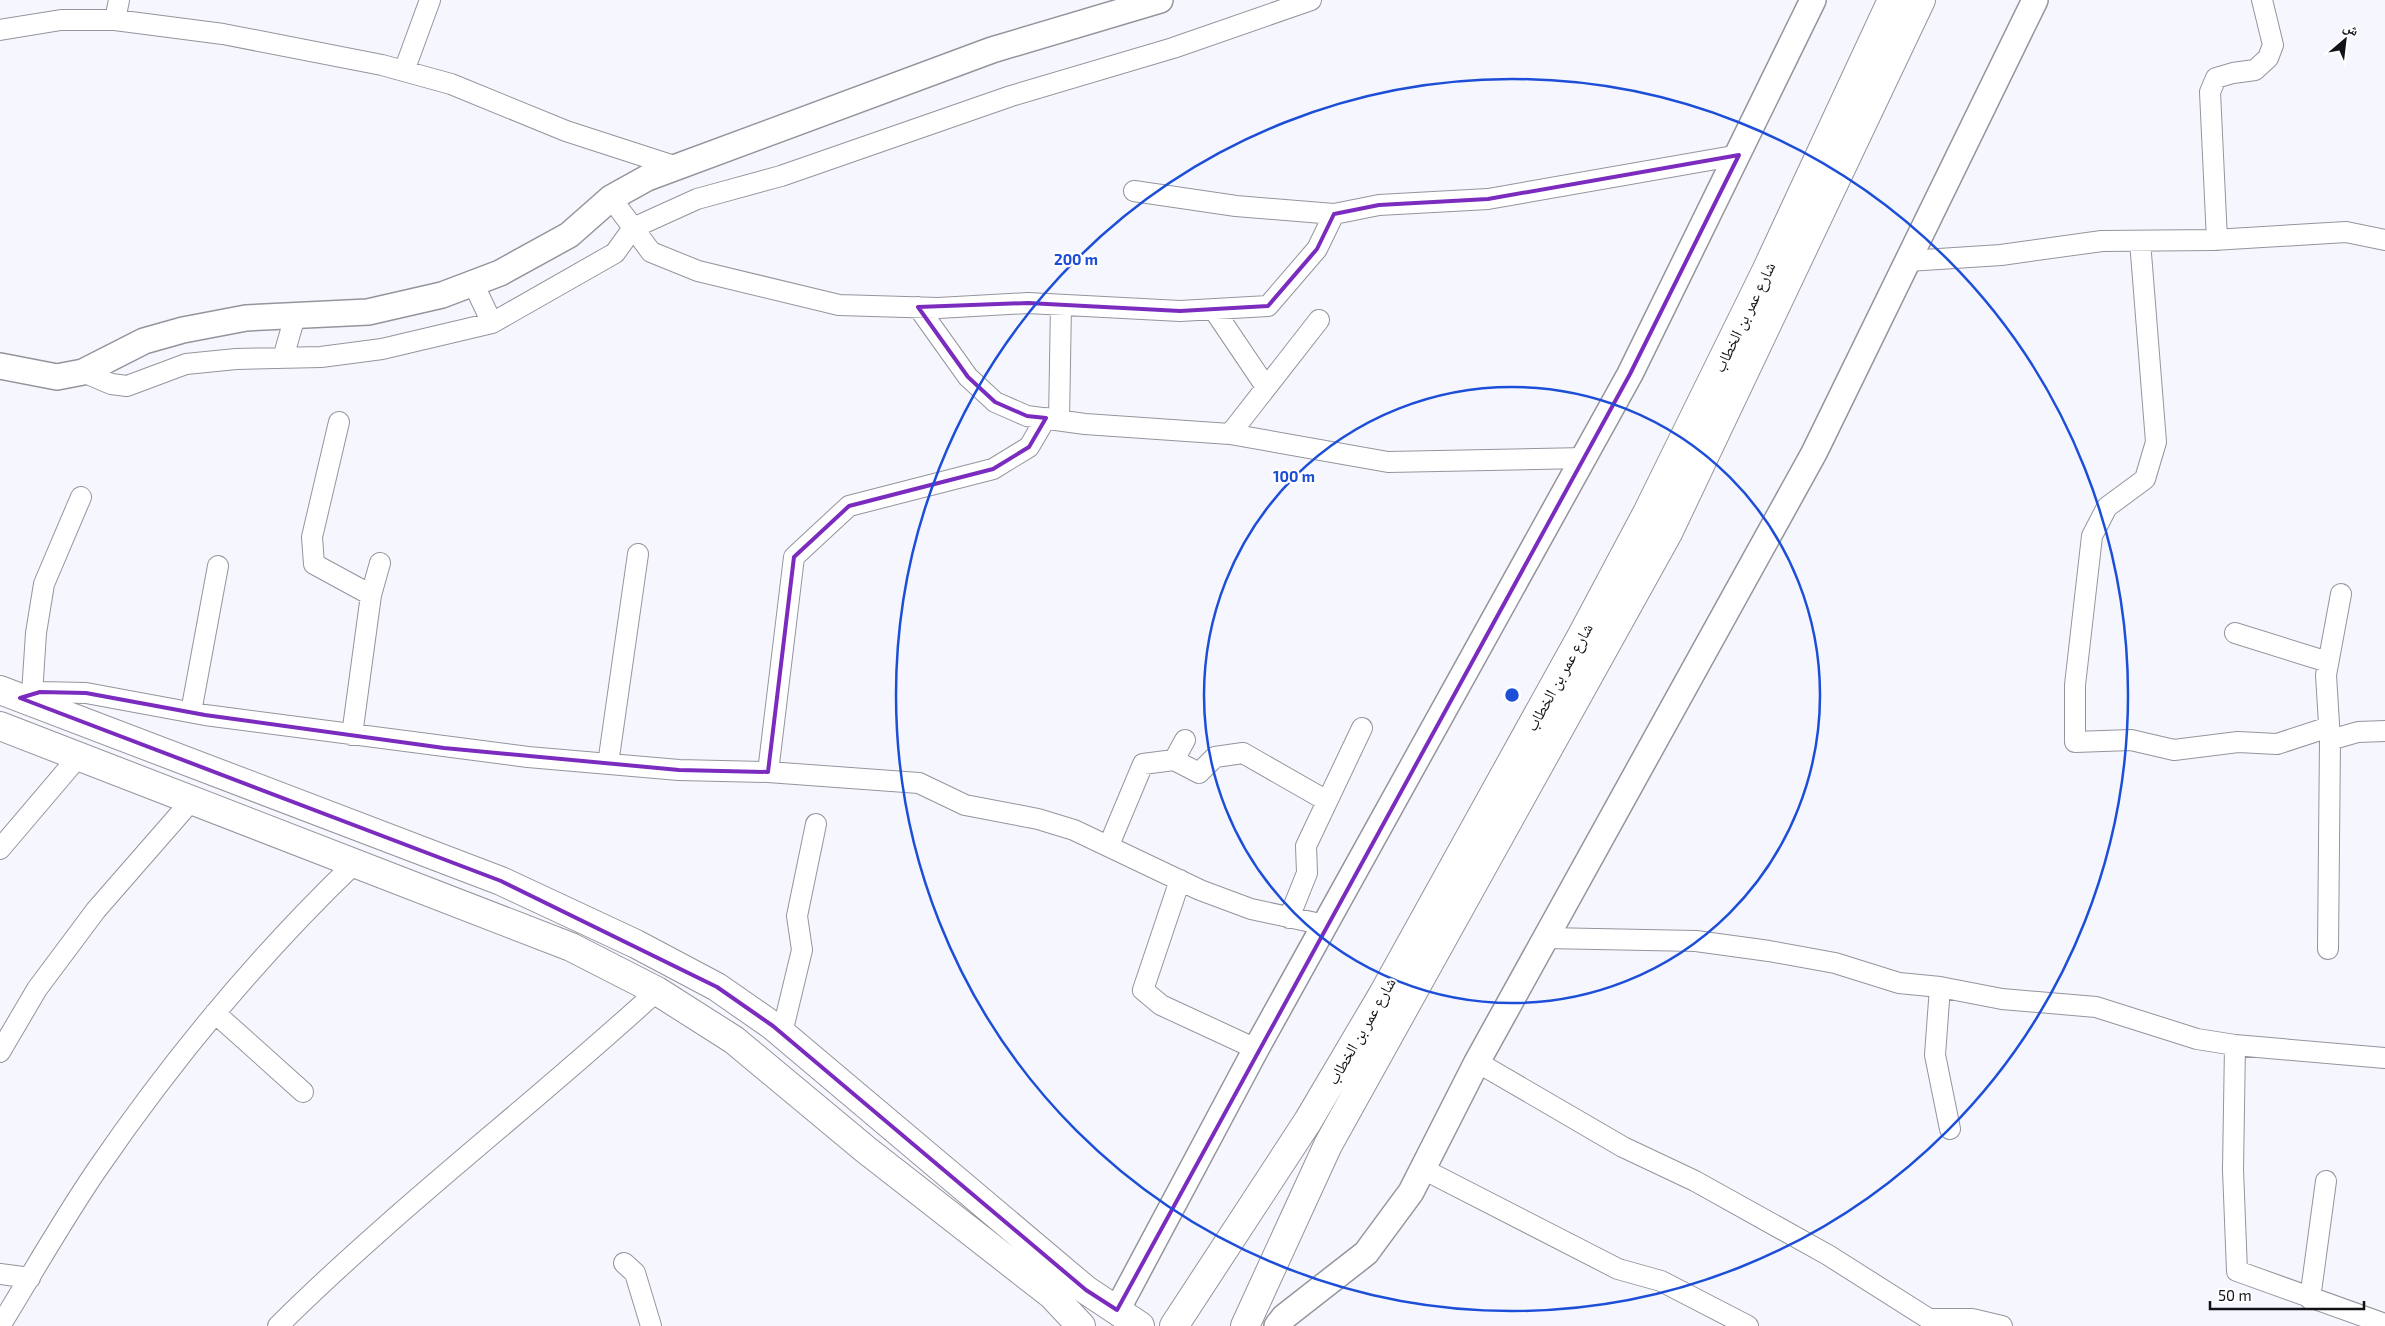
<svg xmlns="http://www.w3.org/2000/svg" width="2385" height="1326" font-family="'Exo 2','Noto Naskh Arabic',sans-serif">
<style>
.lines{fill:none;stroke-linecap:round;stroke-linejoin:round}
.minor-casing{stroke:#94949d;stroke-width:22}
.tertiary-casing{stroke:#94949d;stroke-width:28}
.secondary-casing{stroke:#94949d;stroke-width:30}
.primary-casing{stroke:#94949d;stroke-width:30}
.minor{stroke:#fff;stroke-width:20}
.tertiary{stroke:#fff;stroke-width:25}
.secondary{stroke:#fff;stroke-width:28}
.primary{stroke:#fff;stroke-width:28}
.marked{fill:none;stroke:#7b2cbf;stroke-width:4;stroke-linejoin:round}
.ring{fill:none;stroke:#1d4ed8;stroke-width:2.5}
.labels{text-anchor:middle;stroke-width:4.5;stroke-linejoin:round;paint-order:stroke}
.street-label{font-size:16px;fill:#111215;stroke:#fff}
.centre{fill:#1d4ed8;stroke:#fff;stroke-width:2.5}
.ring-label{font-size:15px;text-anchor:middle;font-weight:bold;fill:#1d4ed8;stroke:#fff;stroke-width:4.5;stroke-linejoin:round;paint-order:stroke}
</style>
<rect width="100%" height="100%" fill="#f6f7fe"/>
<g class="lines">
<!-- minor casing -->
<g class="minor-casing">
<path id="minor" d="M115,20L119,0
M0,30L61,20H115L223,34L382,65L451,84L566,131L677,167
M404,71L430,0
M1134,191L1236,206L1334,214L1379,205L1488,199L1739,155
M611,198L651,252L698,271L839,305L938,308L1028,303L1180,311L1268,306L1317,249L1334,214
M2217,240L2210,92L2216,78L2233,73L2255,70L2268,58L2273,45L2262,0
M2140,241L2156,442L2145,479L2107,507L2092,536L2075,685V742L2131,740L2174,750L2238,742L2277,744L2329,727
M1908,261L2001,255L2102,241L2213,240L2346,232L2385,240
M473,283L492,323
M918,307L968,377L995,402L1027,416L1085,424L1230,434L1388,462L1585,458
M1214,310L1266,387
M283,358L295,316
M83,372L111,384L127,386L186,364L236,359L321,357L382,349L492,323L615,253L633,228L697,199L781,176L1011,96L1173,48L1311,0
M1059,420L1061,305
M339,422L312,537L314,564L371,595
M1230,434L1319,320
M2235,633L2328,662
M32,694L36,633L44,584L81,497
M20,698L40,692L86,693L205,715L528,757L679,770L768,772L919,783L965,805L1038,819L1074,830L1200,890L1251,909L1325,925
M191,712L218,566
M352,735L371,595L380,563
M2330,740L2358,732L2385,731
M1174,760L1199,773L1215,757L1243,753L1327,801
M608,764L638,554
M768,772L794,557L849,506L993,469L1029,447L1046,418
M1109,845L1143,764L1174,760L1185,740
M0,849L79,756
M1180,880L1143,990L1161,1005L1256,1049
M1289,918L1307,873L1306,846L1362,728
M1546,938L1696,941L1769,951L1835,963L1899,983L1940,987L2002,999L2096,1007L2197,1039L2235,1045L2385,1058
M2328,949L2330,740L2326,675L2341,594
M1940,987L1935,1055L1950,1129
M215,1013L303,1092
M782,1033L802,950L797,916L816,824
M2235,1045L2233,1170L2237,1271L2385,1324
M0,1052L37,989L96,910L192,800
M1477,1062L1623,1147L1695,1181L1828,1255L1929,1319H1972L2002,1326
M1423,1169L1618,1269L1661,1281L1748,1326
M624,1263L635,1273L651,1326
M0,1274L30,1278
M2310,1299L2326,1181
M0,1326C32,1274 62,1221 96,1171C172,1060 258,956 355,863
M278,1326C398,1207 533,1105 657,991"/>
</g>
<!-- tertiary casing -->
<g class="tertiary-casing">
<path id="tertiary" d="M0,366L57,377L83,372L144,341L183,330L246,318L368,312L442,295L500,273L569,235L611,198L647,178L992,50L1160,0
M1117,1310L1256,1049L1630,374L1813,0
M1277,1326L1284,1317L1366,1253L1411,1192L1477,1062L1814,453L2035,0"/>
</g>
<!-- secondary casing -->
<g class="secondary-casing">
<path id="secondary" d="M0,690L501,881L636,944L717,987L773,1026L1086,1290L1140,1326
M0,726L571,947L657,991L734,1040L865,1149L1052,1295L1081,1326"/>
</g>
<!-- primary casing -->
<g class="primary-casing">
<path id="primary" d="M1174,1326L1308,1121L1383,994L1582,635L1647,513L1766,271L1892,0
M1245,1326L1328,1145L1668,533L1921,0"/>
</g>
<!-- minor -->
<use href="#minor" class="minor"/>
<!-- tertiary -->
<use href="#tertiary" class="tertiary"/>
<!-- secondary -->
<use href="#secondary" class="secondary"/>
<!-- primary -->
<use href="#primary" class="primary"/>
</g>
<!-- marked area -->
<path class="marked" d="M1739,155L1630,374L1117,1310L1086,1290L773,1026L717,987L501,881L20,698L40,692L86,693L205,715L444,748L679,770L768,772L794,557L849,506L993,469L1029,447L1046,418L1027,416L995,402L968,377L918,307L1028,303L1180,311L1268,306L1317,249L1334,214L1379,205L1488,199Z"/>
<!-- distance rings -->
<g class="ring">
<circle cx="1512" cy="695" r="308"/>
<circle cx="1512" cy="695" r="616"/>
</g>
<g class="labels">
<!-- street labels -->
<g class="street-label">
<text transform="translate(1744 317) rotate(-64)" y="6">شارع عمر بن الخطاب</text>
<text transform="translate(1559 677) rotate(-61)" y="6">شارع عمر بن الخطاب</text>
<text transform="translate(1361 1031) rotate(-60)" y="6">شارع عمر بن الخطاب</text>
</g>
</g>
<circle cx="1512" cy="695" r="8" class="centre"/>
<g class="ring-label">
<text x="1076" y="265">200 m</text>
<text x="1294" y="482">100 m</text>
</g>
<!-- north arrow -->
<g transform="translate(2345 40) rotate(28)" stroke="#ffffff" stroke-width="4" paint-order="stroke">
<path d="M0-4L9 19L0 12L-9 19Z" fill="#111215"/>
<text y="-8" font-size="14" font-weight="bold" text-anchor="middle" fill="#111215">ش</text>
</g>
<!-- scale -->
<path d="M2210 1301v8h154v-8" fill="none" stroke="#111215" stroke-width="2.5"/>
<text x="2218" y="1301" font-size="15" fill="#111215" stroke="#ffffff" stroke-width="4" paint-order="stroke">50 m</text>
</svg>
